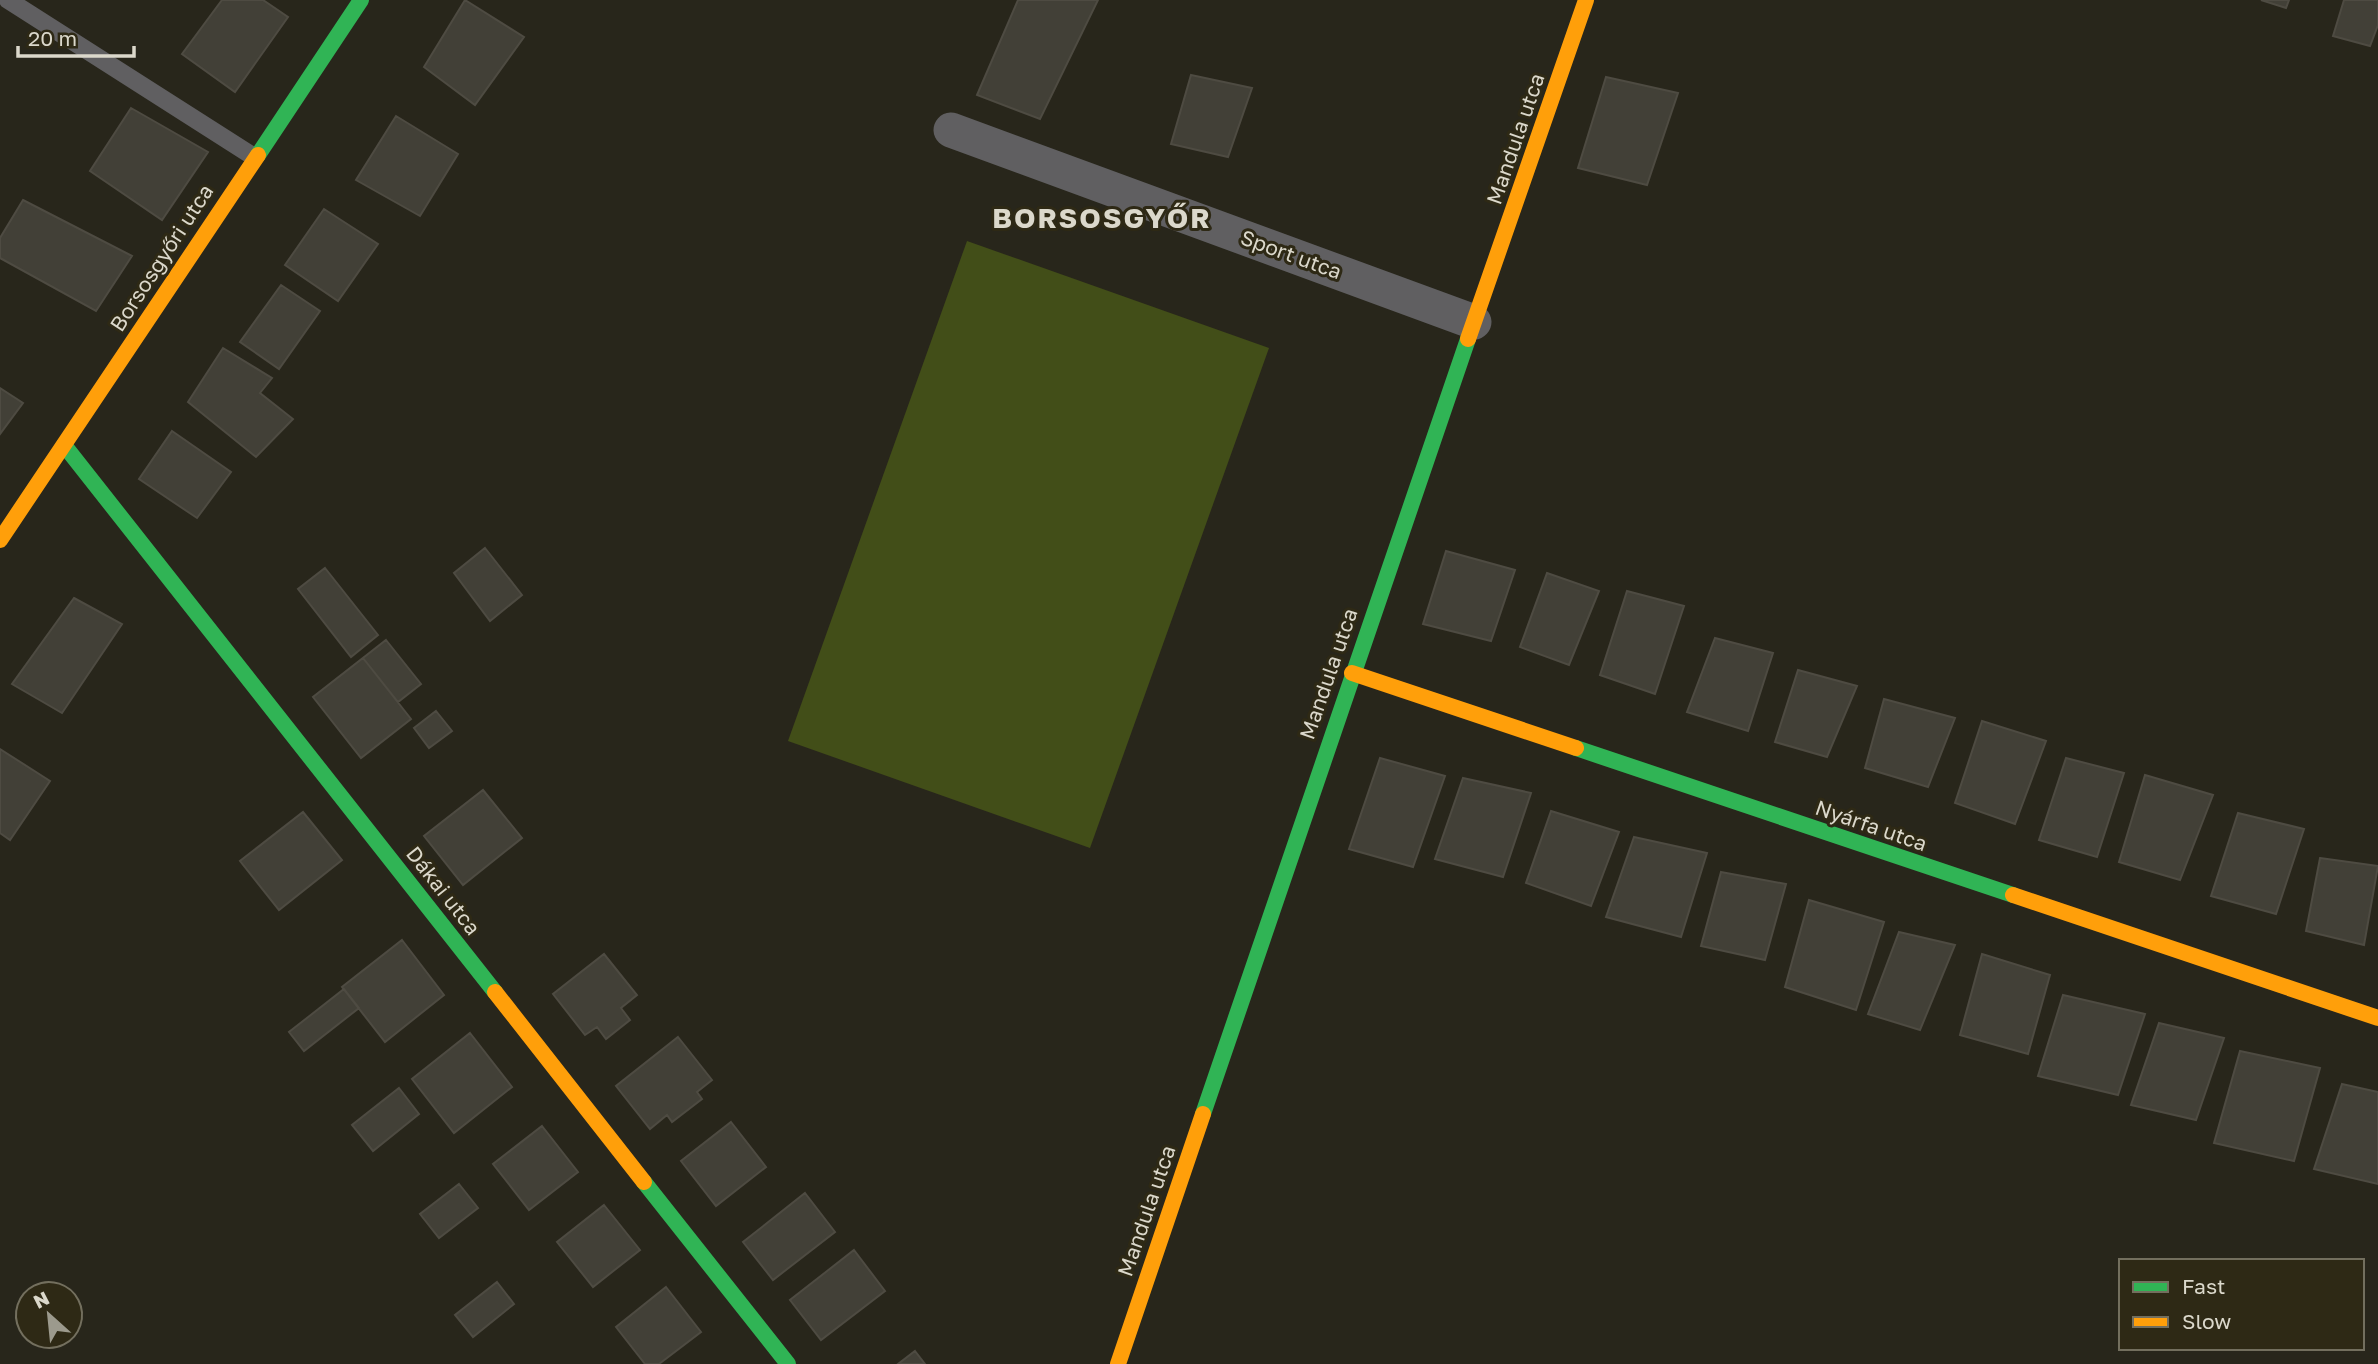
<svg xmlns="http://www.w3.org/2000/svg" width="2378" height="1364" font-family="'Golos Text',sans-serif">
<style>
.green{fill:#424e18}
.building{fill:#424037;stroke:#4e4b42;stroke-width:2}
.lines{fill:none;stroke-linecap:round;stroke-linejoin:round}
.lane{stroke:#605f61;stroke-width:18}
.street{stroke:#605f61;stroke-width:35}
.fast{stroke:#30b455;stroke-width:16}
.slow{stroke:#ff9f0a;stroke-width:16}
.labels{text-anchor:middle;stroke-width:6;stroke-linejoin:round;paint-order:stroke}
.street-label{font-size:21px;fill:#dbd8cb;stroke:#2e2915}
.district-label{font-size:28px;font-weight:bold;letter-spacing:2px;fill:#dbd8cb;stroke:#2e2915}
</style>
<rect width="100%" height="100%" fill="#28261b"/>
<!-- green -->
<path class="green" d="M967,241L1269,348L1090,848L788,741Z"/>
<!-- building -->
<path class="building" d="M222,0H263L288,17L235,92L182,54Z
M465,0L524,37L475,105L424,67Z
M1018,0H1098L1040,119L977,95Z
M2261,0H2289L2286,8Z
M2344,0H2378V25L2370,46L2333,36Z
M1191,75L1252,88L1228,157L1171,144Z
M1606,77L1678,93L1647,185L1578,168Z
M131,108L208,152L162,220L90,171Z
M396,116L458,154L420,216L356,180Z
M23,200L132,256L96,311L0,258V238Z
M324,209L378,244L338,301L285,265Z
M281,285L320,311L279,369L240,342Z
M223,348L272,378L260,393L293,419L256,457L188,402Z
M0,388L23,403L0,434Z
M172,431L231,472L197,518L139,479Z
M485,548L522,595L490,621L454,573Z
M1446,551L1515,570L1491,641L1423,624Z
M325,568L378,635L351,657L298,589Z
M1547,573L1599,591L1569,665L1520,647Z
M1627,591L1684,606L1655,694L1600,675Z
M74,598L122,624L62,713L12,684Z
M1715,638L1773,653L1748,731L1687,712Z
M386,640L421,684L398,702L363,658Z
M363,658L411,719L361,758L313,697Z
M1798,670L1857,686L1827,757L1775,742Z
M1884,699L1955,718L1928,787L1865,768Z
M436,711L452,731L429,748L414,728Z
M1982,721L2046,741L2015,824L1955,803Z
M0,749L50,781L10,840L0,833Z
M1380,758L1445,776L1413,867L1349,849Z
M2066,758L2124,773L2097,857L2039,840Z
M2145,775L2213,795L2180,880L2119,862Z
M1463,778L1531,793L1503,877L1435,859Z
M483,790L522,838L463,885L424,836Z
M1551,811L1619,832L1591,906L1526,883Z
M303,812L342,860L279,910L240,861Z
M2238,813L2304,829L2276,914L2211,896Z
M1634,837L1707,853L1681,937L1606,917Z
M2320,858L2378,866L2364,945L2306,931Z
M1721,872L1786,884L1765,960L1701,946Z
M1809,900L1884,922L1856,1010L1785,987Z
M1899,932L1955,945L1920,1030L1868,1014Z
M402,940L444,995L385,1042L342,987Z
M604,954L637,995L621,1008L630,1020L606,1039L597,1027L585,1035L553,994Z
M1982,954L2050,975L2028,1054L1960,1035Z
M344,989L359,1008L304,1051L289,1032Z
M2063,995L2145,1014L2118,1095L2038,1076Z
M2159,1023L2224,1038L2196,1120L2131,1105Z
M470,1033L512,1087L454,1133L412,1079Z
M678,1037L712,1080L697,1092L702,1099L672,1122L667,1115L650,1129L616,1086Z
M2240,1051L2320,1068L2294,1161L2214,1143Z
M2342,1084L2378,1092V1184L2314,1169Z
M399,1088L419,1114L373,1151L352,1125Z
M731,1122L766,1167L716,1206L681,1161Z
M542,1126L578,1172L529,1210L493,1164Z
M459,1184L478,1208L439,1238L420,1214Z
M805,1193L835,1232L773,1280L743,1242Z
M604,1205L640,1250L593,1287L557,1242Z
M854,1250L885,1291L821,1340L790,1300Z
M497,1282L514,1304L473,1337L455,1315Z
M666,1287L701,1332L659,1364H645L616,1327Z
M915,1351L925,1364H898Z"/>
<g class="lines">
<!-- lane -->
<path class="lane" d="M8,0L254,157"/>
<!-- street -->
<path class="street" d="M951,130L1474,322"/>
<!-- fast -->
<path class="fast" d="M258,155L361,0
M64,445L495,992
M1576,748L2013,895
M1203,1114L1468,339
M644,1182L788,1364"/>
<!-- slow -->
<path class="slow" d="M1468,339L1586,0
M0,540L258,155
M1352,673L1576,748
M2013,895L2378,1018
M495,992L644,1182
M1118,1364L1203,1114"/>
</g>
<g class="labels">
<!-- street labels -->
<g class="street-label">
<text transform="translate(1516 139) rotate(-71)" y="7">Mandula utca</text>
<text transform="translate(1291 255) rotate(20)" y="7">Sport utca</text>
<text transform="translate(162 258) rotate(-57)" y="7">Borsosgyőri utca</text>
<text transform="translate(1329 674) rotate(-71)" y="7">Mandula utca</text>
<text transform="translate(1871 826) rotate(19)" y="7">Nyárfa utca</text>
<text transform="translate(443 891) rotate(52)" y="7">Dákai utca</text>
<text transform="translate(1147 1211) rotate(-71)" y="7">Mandula utca</text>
</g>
<!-- district labels -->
<g class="district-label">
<text x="1102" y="228">BORSOSGYŐR</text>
</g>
</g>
<!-- legend -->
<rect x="2119" y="1259" width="245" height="91" fill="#2e2915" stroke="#736f5e" stroke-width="2"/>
<rect x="2133" y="1282" width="35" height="10" fill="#30b455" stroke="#736f5e" stroke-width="2"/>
<text x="2182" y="1294" font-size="21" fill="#dbd8cb">Fast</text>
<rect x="2133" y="1317" width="35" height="10" fill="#ff9f0a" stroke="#736f5e" stroke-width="2"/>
<text x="2182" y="1329" font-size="21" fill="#dbd8cb">Slow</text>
<!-- north arrow -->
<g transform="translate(49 1315) rotate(333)"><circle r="33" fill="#2e2915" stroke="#736f5e" stroke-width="2"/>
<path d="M0-5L12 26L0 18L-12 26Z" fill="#9c9a8d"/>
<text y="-10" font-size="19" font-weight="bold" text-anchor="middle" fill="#dbd8cb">N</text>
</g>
<!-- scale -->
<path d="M18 46v10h116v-10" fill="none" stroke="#dbd8cb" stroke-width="3.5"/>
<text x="28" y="46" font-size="21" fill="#dbd8cb" stroke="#2e2915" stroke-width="5" paint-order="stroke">20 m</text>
</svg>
